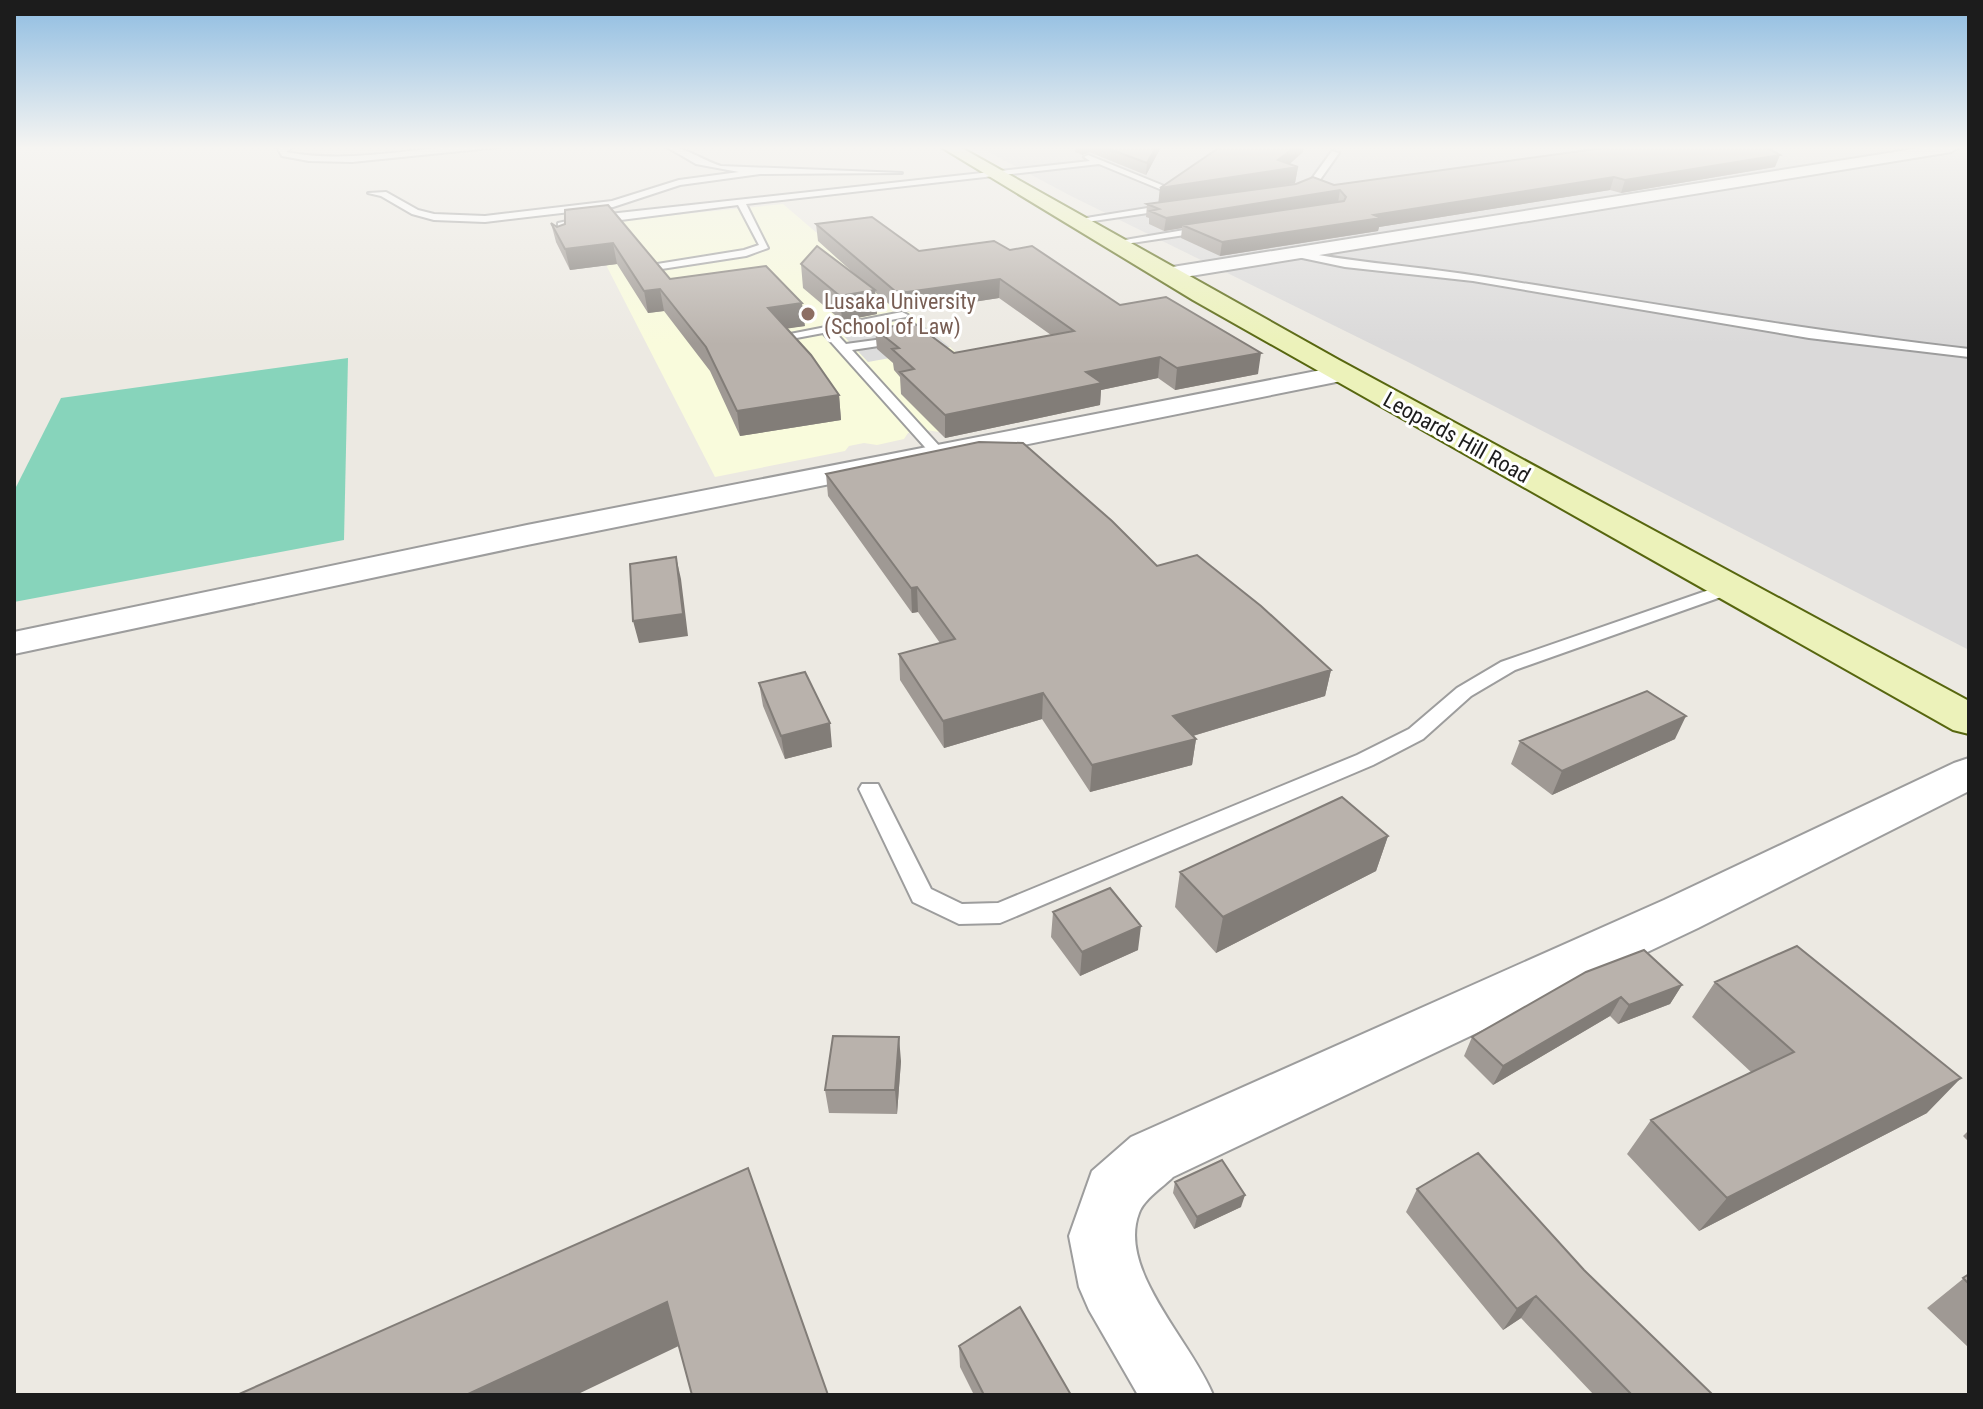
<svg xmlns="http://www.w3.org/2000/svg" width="1983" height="1409" font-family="'Roboto Condensed',sans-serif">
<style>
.residential{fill:#dad9d9}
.education{fill:#f9fbdc}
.pitch{fill:#87d4bb}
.parking{fill:#dcdcdc}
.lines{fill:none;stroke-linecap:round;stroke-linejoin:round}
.service-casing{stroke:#9d9d9d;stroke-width:4}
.minor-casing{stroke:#9d9d9d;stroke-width:4}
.secondary-casing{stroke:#57660f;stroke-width:4}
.service{fill:#fff;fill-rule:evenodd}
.minor{fill:#fff;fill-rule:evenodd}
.secondary{fill:#ecf2ba;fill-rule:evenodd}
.wall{fill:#9f9994}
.shaded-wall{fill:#827d78}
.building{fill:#b9b2ac;stroke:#827d78;stroke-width:2}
.education-dot{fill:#8d6e63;stroke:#fff;stroke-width:3}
.labels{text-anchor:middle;stroke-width:6;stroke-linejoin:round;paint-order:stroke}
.far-education-label{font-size:22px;fill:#785e54;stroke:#fff;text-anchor:start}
.far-street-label{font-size:22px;fill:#1c1c1c;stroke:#fff}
</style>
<rect width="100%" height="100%" fill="#ece9e2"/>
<!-- residential -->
<path class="residential" d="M979,147H1969V650L1406,361L1071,196Z"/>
<!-- education -->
<path class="education" d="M783,204L950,347L1027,415L939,432L926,430L908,433L904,439L877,445L864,443L849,446L845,451L715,477L585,224Z"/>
<!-- pitch -->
<path class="pitch" d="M348,358L344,540L14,602V491L61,398Z"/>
<!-- parking -->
<path class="parking" d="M921,323L950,347L868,362L843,335Z"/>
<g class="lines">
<!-- service casing -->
<g class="service-casing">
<path id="service" d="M282,147H293L286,152C358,166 428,142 500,147L352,162L309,161L282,156L278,149Z
M667,147C684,146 704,161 721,166L902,173L760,174L680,185L613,207L485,222L434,220L412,214L381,196L368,193L386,192L418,210L434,214L485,216L612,201L679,180L739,172L696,164Z
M1332,151L1339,153L1317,184L1291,192V188L1311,180Z
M1088,155L1174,190L1167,192L1099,164L746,204L768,248L746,256L655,270L650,267L651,265L744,250L759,245L738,205L566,227L568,241L563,244L558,241V223L591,216L1090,161L1084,157Z
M1172,204L1175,209L1073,224L1068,221Z
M1208,226L1211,231L1112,246L1107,243Z
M1292,250C1354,263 1416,266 1478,276C1642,302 1804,330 1969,349V357L1809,338L1473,281L1345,267L1288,255Z
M902,312L908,315L906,317L834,331L846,344L905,336V342L852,350L942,449V455H932L823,333L791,339L785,335Z
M1732,582L1741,587L1738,591L1515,670L1471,696L1423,739L1373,765L1000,923L959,924L913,902L859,789L862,784H878L931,889L962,904L998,903L1357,755L1409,729L1457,688L1501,662Z"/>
</g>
<!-- minor casing -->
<g class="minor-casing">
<path id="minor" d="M1926,147H1959L1951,152L1166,280L1156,274L1166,268Z
M1342,366L1351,369L1355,374L1351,379L527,545L14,654V632L527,525Z
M1969,758V791L1698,928L1173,1177C1163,1187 1144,1199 1139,1213C1117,1270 1192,1342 1213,1395H1138L1089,1310L1079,1287L1069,1236L1092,1171L1131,1137L1664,900L1954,763Z"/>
</g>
<!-- secondary casing -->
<g class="secondary-casing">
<path id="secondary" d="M941,147H960L1339,360L1969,701V734L1953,730L1193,300Z"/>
</g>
<!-- service -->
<use href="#service" class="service"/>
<!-- minor -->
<use href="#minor" class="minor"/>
<!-- secondary -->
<use href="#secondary" class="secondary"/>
</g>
<!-- wall -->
<path class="wall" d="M1076,147H1161L1146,175L1089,152L1082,155L1075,152Z
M1227,147H1304L1303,152L1289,164L1298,167L1295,183L1334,185L1775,167L1621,193L1610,190L1379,227L1378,231L1220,256L1181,238L1182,228L1164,231L1149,224V218L1146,217L1147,204L1159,202L1160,188Z
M565,210L670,279L805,326L787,328L839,395L841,420L740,436L710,371L664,311L648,313L617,264L570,270L556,242L551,223L557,227L565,224Z
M816,224L919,251L1010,250L1258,374L1175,390L1158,378L1101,390L1100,405L945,438L901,394L900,377L894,370L893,363L877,349L875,329L954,353L1051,335L999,298L908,312L896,310L875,292L877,314L842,321L803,288L801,264L858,277L818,241Z
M826,474L1157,566L1331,670L1325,696L1193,736L1196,739L1192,765L1090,792L1042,719L944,748L900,680L899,654L940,643L918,612L912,613L828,496Z
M759,683L832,747L785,759L763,706Z
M1675,739L1552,795L1511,764L1520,741Z
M1388,836L1376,871L1216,953L1175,907L1180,872Z
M1053,912L1138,950L1080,976L1051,937Z
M1586,972L1682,985L1670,1004L1618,1024L1610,1016L1493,1085L1464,1056L1472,1037Z
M1715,982L1927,1113L1699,1231L1627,1154L1651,1120L1751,1072L1692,1017Z
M901,1061L897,1114L829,1113L825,1090Z
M1969,1130V1142L1963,1136Z
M1175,1182L1241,1207L1194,1229L1173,1193Z
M1417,1189L1584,1270L1713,1395H1594L1521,1318L1503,1330L1406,1212Z
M1969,1274V1348L1927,1308Z
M959,1346L1071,1395H974L960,1367Z"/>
<!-- shaded-wall -->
<path class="shaded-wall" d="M1083,147H1089V152L1082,155Z
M1156,147H1161L1146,175L1147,163Z
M1295,147H1304L1303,152L1283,170L1298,167L1295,183L1158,205L1160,188L1278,160Z
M1780,155L1775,167L1621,193L1625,180Z
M1614,177L1610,190L1379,227L1378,231L1220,256L1222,242L1374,215Z
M1340,190L1338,203L1182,225V228L1164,231L1166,218Z
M613,243L617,264L570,270L565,249Z
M1000,279L999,298L908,312L907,292Z
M660,289L664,311L648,313L644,291Z
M875,290L877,314L842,321L840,296Z
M802,303L805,326L771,331L768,308Z
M1261,353L1258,374L1175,390L1177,368Z
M1160,357L1158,378L1101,390L1100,405L945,438V415L1086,372Z
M839,395L841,420L740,436L737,411Z
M676,557L681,579L688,636L639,643L633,621Z
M917,587L918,612L912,613L911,588Z
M1331,670L1325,696L1169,743L1173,716Z
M1043,693L1042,719L944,748L943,721Z
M1686,716L1675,739L1552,795L1562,771Z
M830,723L832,747L785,759L781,736Z
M1196,739L1192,765L1090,792L1092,765Z
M1388,836L1376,871L1216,953L1223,917Z
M1141,926L1138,950L1080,976L1082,952Z
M1682,985L1670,1004L1618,1024L1629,1005Z
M1621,997L1610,1016L1493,1085L1503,1066Z
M899,1037L901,1061L897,1114L895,1090Z
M1961,1078L1927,1113L1699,1231L1727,1198Z
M1245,1195L1241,1207L1194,1229L1197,1217Z
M1536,1296L1521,1318L1503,1330L1517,1309Z
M667,1302L685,1343L576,1395H466Z"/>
<!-- building -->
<path class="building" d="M1104,147H1156L1147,163Z
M1220,147H1295L1278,160L1298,167L1160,188Z
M1610,147H1766L1780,155L1625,180L1614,177L1374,215L1381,218L1222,242L1182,225L1344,201L1346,197L1340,190L1166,218L1150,211L1159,209L1147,204L1296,184L1313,177L1334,185Z
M608,205L670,279L766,266L802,303L768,308L811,355L839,395L737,411L706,347L660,289L644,291L613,243L565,249L551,223L557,227L565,224V210Z
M872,217L919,251L994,241L1010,250L1032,246L1120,305L1166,297L1261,353L1177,368L1160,357L1086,372L1102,383L945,415L900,372L914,369L892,349L899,348L875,329L914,323L954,353L1074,331L1000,279L907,292L895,291L816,224Z
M817,246L875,290L840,296L801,264Z
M979,442L1023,443L1112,521L1157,566L1197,555L1261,606L1331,670L1173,716L1196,739L1092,765L1043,693L943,721L899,654L955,639L917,587L911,588L826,474Z
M676,557L683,614L633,621L630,564Z
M805,672L830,723L781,736L759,683Z
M1647,691L1686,716L1562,771L1520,741Z
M1342,797L1388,836L1223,917L1180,872Z
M1110,888L1141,926L1082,952L1053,912Z
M1797,946L1961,1078L1727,1198L1651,1120L1794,1052L1715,982Z
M1644,950L1682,985L1629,1005L1621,997L1503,1066L1472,1037L1586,972Z
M833,1036L899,1037L895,1090H825Z
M1478,1153L1584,1270L1713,1395H1632L1536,1296L1517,1309L1417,1189Z
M1222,1160L1245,1195L1197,1217L1175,1182Z
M748,1168L828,1395H692L667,1302L466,1395H237Z
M1969,1274V1284L1963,1278Z
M1020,1307L1071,1395H984L959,1346Z"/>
<!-- sky -->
<linearGradient id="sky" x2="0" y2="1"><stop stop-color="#8ebce1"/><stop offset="0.43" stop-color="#f6f5f2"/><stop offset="1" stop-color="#f6f5f2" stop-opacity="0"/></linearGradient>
<rect width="1983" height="344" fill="url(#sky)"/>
<!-- markers -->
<circle class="education-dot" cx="808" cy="314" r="8"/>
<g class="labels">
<!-- far-education labels -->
<g class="far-education-label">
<text x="824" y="309">Lusaka University<tspan x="824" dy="25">(School of Law)</tspan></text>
</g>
<!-- far-street labels -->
<g class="far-street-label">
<text transform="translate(1457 437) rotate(29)" y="8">Leopards Hill Road</text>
</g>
</g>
<!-- border -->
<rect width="1983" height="1409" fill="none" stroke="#1c1c1c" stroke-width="32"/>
</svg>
